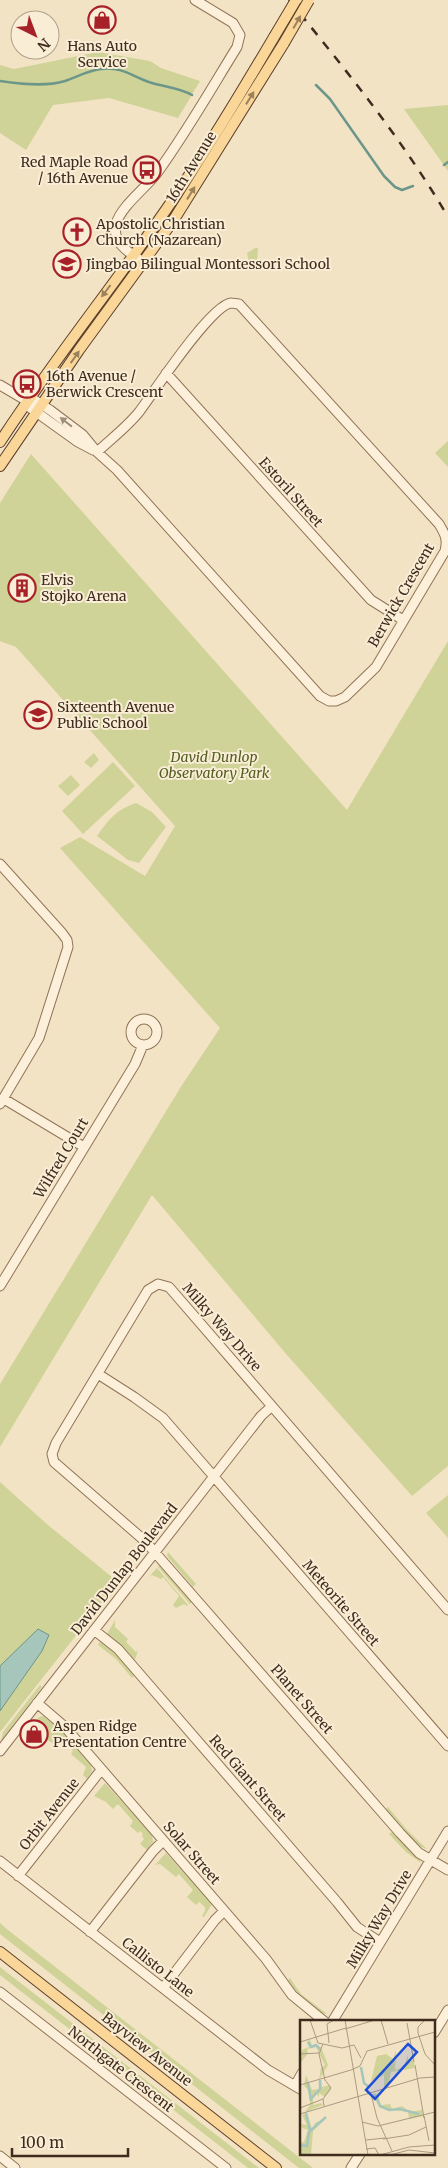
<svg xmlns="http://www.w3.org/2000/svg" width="448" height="2168" font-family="Merriweather,serif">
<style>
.green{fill:#cfd397}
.water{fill:#a7c6bb;stroke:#6c9689}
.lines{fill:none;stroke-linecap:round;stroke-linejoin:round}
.stream{stroke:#6c9689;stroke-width:2.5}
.minor-casing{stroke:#917458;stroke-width:11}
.major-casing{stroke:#5e412d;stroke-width:12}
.minor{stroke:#fcf0da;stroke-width:9}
.major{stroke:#fad799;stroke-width:10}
.rail{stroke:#3f2c1e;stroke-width:2.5;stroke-dasharray:9 9;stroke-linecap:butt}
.major-bridge-casing{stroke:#5e412d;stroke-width:12;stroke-linecap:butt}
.major-bridge{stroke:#fad799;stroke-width:10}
.oneway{fill:#9c825c}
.oneway2{fill:#9e8e7c}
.labels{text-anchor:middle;stroke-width:4;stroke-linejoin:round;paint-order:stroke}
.poi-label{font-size:14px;fill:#3f2c1e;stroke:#f9edd5;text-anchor:start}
.street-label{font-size:14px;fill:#3f2c1e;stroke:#f9edd5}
.park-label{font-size:14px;font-style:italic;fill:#525e22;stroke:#f9edd5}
.inset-river{fill:none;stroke:#a7c6bb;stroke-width:2.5}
.inset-road{fill:none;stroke:#ab9a82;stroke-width:1}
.view{fill:#1d4ed8;fill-opacity:0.15;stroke:#1d4ed8;stroke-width:2.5}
.inset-edge{fill:none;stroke:#3f2c1e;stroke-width:2.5}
</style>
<rect width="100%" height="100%" fill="#f3e3c5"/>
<!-- green -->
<path class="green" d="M98,52L150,61L161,68L200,81L178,118L109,98L53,105L26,150L0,133V65L14,69Z
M448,105V171L404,109Z
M255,248H258L257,262H249L247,253Z
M448,441V467L435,453Z
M31,454L347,810L448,641V1466L412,1496L287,1355L152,1195L0,1447V1384L182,1085L220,1028L60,848L80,837L145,876L175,826L16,647L0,641V503Z
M94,753L99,760L91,768L84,762Z
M113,762L135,786L83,834L62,811Z
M71,775L80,785L68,796L58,786Z
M136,803L152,812L166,827L139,863L128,860L97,836C108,820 117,809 136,803Z
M0,1482L48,1525L118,1582L0,1732Z
M448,1495V1538L426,1513Z
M168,1552L196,1584L193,1587L167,1556Z
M159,1565L192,1602L190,1604L158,1567Z
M157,1568L188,1605L187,1606L184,1604L176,1608L173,1605L179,1596L163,1577L161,1579L152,1575L148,1578Z
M115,1620V1627L128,1639L126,1642L136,1652L138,1650L135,1660L107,1634Z
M100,1642L117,1655L135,1675L132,1678L116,1659L98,1645Z
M40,1685L42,1687L1,1741L3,1732Z
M43,1716L62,1731L91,1765L92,1771L87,1779L83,1775L86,1767L71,1754L73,1751L59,1736L52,1743L37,1732L34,1734L28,1732L39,1717Z
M105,1783L152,1835L153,1842L147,1850L140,1844L144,1839L142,1836L143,1834L140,1831L138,1833L130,1826L133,1821L118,1804L113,1809L106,1802L94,1796Z
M388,1807L407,1830L427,1849C413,1846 395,1820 386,1809Z
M392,1832L419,1859L421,1863L406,1852L389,1834Z
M166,1853L212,1904L204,1917L202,1916L205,1911V1907L199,1902L196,1905L187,1897L193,1890L179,1874L176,1877L160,1864L155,1865Z
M0,1923L8,1930L313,2168H299L0,1934Z
M0,1967L259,2168H248L0,1975Z
M290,1978L301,1994L327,2014C312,2012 296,1992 288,1980Z"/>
<!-- water -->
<path class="water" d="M38,1629L49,1635L42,1651L0,1711V1666Z"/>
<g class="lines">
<!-- stream -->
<path class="stream" d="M0,81C20,84 45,87 65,81C77,77 89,70 101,69C123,66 134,78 152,83C166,87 180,88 192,95
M316,85L330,99L384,176L395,187L402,190L413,186
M444,165L448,162"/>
<!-- minor casing -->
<g class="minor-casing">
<path id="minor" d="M139,259C126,251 112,241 116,224C121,206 146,188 157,173C186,133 211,89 237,47L240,35L233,23L195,0
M166,373L371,600L403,620
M0,385L27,401
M30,397L50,410L83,435L97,452L117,470L320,696L329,701H336L345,697L376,667L445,551C448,539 445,534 439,524L239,304C238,304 232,303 231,303C210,306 154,392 139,412C127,427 111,439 97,452
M25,404L78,442L93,450
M0,864L62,933L67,940L68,947L39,1038L0,1104
M131 1032a13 13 0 1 1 26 0a13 13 0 1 1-26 0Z
M4,1099L84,1147
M0,1286L135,1064L143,1045
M98,1374L134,1397L163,1418L448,1746
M448,1610L169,1287L158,1284L148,1290L56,1443L52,1454L54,1462L145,1541L400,1833L419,1853L448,1870
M94,1630L118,1649L337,1902L357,1927L380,1942
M37,1703L65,1727L266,1959L292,1995L325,2022
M0,1751L261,1416L272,1406
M0,1861L268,2070L302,2090
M18,1876L101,1770
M90,1932L153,1851L163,1841
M163,1988L215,1920L224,1911
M0,1992L226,2168
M332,2022L448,1831
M434,2033L448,2010
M295,2086L302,2073
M0,2156L15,2168
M351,2168L360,2154"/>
</g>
<!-- major casing -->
<g class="major-casing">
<path id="major" d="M0,442C54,359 116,283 172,201C208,148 241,93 274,37
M0,466L79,350L173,221L284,43
M0,1952L276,2168"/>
</g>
<!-- minor -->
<use href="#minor" class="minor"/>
<!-- major -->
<use href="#major" class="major"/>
<!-- rail -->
<path class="rail" d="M289,0C345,69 403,140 448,217"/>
<!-- major-bridge casing -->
<g class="major-bridge-casing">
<path id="major-bridge" d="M274,37L296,0
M284,43L309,0"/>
</g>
<!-- major-bridge -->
<use href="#major-bridge" class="major-bridge"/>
</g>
<!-- one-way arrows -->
<defs><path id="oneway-solid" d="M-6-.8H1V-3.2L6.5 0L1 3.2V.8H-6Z" transform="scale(1.25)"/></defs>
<g class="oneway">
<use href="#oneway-solid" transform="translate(297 22) rotate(-60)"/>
<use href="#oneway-solid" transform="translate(250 98) rotate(-58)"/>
<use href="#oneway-solid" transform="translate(191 193) rotate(-58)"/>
<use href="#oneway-solid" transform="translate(106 291) rotate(127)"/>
<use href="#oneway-solid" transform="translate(75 357) rotate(-55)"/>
</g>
<use class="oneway2" href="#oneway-solid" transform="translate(66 422) rotate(-142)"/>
<!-- icons -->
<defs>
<g id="shop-ring" transform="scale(1.4375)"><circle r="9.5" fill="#f9edd5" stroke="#a72128" stroke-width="1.5"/><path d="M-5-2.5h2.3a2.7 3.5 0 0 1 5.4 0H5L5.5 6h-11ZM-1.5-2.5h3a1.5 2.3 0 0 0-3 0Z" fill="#a72128"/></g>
<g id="bus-ring" transform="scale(1.4375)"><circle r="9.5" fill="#f9edd5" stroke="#a72128" stroke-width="1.5"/><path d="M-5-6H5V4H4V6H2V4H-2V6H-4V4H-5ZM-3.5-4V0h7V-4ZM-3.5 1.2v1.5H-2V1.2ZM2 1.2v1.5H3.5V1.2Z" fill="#a72128"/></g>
<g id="church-ring" transform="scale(1.4375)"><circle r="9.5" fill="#f9edd5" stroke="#a72128" stroke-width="1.5"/><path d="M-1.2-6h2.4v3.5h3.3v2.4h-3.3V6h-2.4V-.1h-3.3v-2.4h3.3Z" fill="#a72128"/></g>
<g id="school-ring" transform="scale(1.4375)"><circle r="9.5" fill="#f9edd5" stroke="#a72128" stroke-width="1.5"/><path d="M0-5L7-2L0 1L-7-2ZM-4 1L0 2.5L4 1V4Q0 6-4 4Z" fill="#a72128"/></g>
<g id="building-ring" transform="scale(1.4375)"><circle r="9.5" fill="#f9edd5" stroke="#a72128" stroke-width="1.5"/><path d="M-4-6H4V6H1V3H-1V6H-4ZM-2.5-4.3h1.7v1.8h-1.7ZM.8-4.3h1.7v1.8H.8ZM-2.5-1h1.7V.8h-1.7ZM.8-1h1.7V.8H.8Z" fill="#a72128"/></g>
</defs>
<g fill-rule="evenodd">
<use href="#shop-ring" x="102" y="20"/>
<use href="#bus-ring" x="147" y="170"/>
<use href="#church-ring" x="77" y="232"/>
<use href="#school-ring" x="67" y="264"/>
<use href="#bus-ring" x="27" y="384"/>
<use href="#building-ring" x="22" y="588"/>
<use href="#school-ring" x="38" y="715"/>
<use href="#shop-ring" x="34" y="1734"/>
</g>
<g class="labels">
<!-- poi labels -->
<g class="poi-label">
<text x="102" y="51" text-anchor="middle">Hans Auto<tspan x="102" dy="16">Service</tspan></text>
<text x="128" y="167" text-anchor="end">Red Maple Road<tspan x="128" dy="16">/ 16th Avenue</tspan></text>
<text x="96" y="229">Apostolic Christian<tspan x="96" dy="16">Church (Nazarean)</tspan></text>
<text x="86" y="269">Jingbao Bilingual Montessori School</text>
<text x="46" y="381">16th Avenue /<tspan x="46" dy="16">Berwick Crescent</tspan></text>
<text x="41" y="585">Elvis<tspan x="41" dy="16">Stojko Arena</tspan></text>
<text x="57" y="712">Sixteenth Avenue<tspan x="57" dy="16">Public School</tspan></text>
<text x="53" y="1731">Aspen Ridge<tspan x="53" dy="16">Presentation Centre</tspan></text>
</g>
<!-- street labels -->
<g class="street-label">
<text transform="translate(191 167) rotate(-58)" y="5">16th Avenue</text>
<text transform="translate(291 492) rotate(48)" y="5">Estoril Street</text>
<text transform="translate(401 595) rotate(-60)" y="5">Berwick Crescent</text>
<text transform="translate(61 1158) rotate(-59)" y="5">Wilfred Court</text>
<text transform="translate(222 1327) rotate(49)" y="5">Milky Way Drive</text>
<text transform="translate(124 1569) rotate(-52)" y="5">David Dunlap Boulevard</text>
<text transform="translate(341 1603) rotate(49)" y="5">Meteorite Street</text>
<text transform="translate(302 1699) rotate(49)" y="5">Planet Street</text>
<text transform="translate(248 1778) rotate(49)" y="5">Red Giant Street</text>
<text transform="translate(49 1814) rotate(-52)" y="5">Orbit Avenue</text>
<text transform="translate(192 1853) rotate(49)" y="5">Solar Street</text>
<text transform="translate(379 1919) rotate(-59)" y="5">Milky Way Drive</text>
<text transform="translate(158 1967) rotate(38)" y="5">Callisto Lane</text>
<text transform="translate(147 2049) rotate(38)" y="5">Bayview Avenue</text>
<text transform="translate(121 2069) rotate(38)" y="5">Northgate Crescent</text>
</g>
<!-- park labels -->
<g class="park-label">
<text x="214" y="762">David Dunlop<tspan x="214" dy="16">Observatory Park</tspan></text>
</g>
</g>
<!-- overview -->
<g transform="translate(300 2020)">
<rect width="135" height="135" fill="#f3e3c5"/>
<path d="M10,20L12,25L21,27L28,45L19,60L21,48L25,45L16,27L7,29L8,33L0,44L2,30L9,27L7,21ZM111,25L115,48L91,52L88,67L84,68V55L71,61L77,36L86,34L93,39L96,30L95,50L104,47L108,34V41L113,40L111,26H106ZM6,55L12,70L19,69L21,60L22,67L30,65L31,69L25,77L19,73V77L17,74L13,77V85L21,83L23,85L5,92L10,85V71L4,66ZM73,73L78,75L81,85L90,84L92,89L102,86L110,92L122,90L123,96L109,99L108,92L80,88ZM7,93L12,109L15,103L26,98L13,111L11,135H0V122H4L8,110L2,108L1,104L7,105L2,95Z" fill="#cfd397"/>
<path class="inset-river" d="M8,22L11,27L16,25L20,29M61,47L64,63L69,67M8,63L11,81M74,74L80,86L89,90L100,89L119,94M11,79L20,69V60M6,93L10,110M0,125L7,126L9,112L26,97"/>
<path class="inset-road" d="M10,0L18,23L42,28L54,25L61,38M45,0L68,135M81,0L88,24M125,0L118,7V13L125,34L135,45M107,3L114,42M45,9L75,0M0,22L46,8M29,23L27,4L34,0M23,24L19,34L25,60L31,68L23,79L24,86M0,34L19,33M115,45L124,98M51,50L60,46L67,31L135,12M0,65L51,50M71,74L77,98L92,131M0,88L23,79M0,94L120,58L135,57M124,96L129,121M62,102L78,106L135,92M109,115L126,107M83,119L109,115M66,120L85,118M66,129L75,128L79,135M80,135L109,127L135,125M90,135L109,130L135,133"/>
<path class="view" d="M108,24L117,32L75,79L66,70Z"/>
<rect width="135" height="135" class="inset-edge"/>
</g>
<!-- north arrow -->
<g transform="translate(35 35) rotate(138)"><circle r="24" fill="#f9edd5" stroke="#afa08c"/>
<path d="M0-4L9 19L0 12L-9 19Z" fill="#a72128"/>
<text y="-8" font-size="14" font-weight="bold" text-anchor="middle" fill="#3f2c1e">N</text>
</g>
<!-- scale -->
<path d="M12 2148v8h116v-8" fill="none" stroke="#3f2c1e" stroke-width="2.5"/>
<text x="20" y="2148" font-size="15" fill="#3f2c1e" stroke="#f9edd5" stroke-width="4" paint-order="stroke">100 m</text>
</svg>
